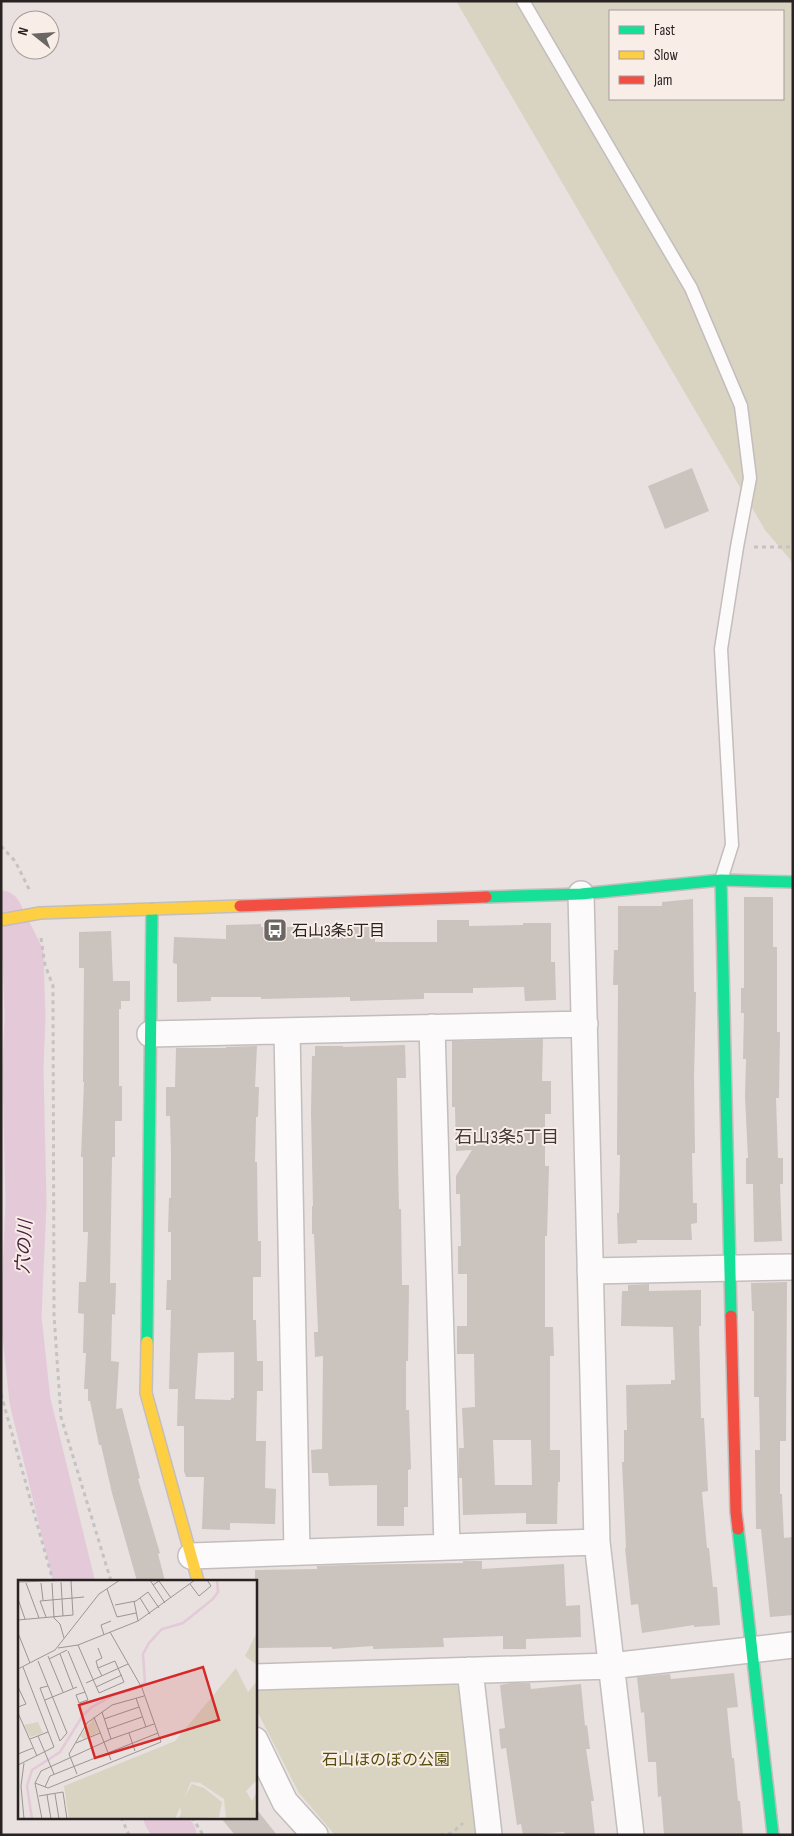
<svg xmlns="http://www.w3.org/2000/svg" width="794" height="1836" font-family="'Sofia Sans Condensed','Noto Sans JP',sans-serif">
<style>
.green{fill:#d9d4c2;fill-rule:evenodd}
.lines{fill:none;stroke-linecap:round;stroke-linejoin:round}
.river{stroke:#e4c9d9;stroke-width:41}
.building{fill:#cbc3bd;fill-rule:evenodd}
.lane-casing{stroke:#c3bebd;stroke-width:15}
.street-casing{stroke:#c3bebd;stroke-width:28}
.fast-casing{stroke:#c3bebd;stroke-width:14}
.slow-casing{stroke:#c3bebd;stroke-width:14}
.jam-casing{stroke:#c3bebd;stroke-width:14}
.path{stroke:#c4c2c2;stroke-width:3;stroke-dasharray:4 4;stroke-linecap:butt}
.lane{stroke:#fcfafa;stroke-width:12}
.street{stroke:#fcfafa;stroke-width:25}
.fast{stroke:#16e098;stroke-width:11}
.slow{stroke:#ffcf43;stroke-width:11}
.jam{stroke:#f24e42;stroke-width:11}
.labels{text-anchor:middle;stroke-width:4;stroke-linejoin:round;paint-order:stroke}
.poi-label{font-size:16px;fill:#282322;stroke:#f9ede8;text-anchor:start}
.park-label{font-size:16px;fill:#554d09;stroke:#f9ede8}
.neighbourhood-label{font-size:18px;fill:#433936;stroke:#f9ede8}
.water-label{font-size:18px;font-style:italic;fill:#4d2142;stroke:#f9ede8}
.inset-river{fill:none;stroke:#e4c9d9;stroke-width:2.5}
.inset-road{fill:none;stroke:#9b9593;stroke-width:1}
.view{fill:#d62828;fill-opacity:0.15;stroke:#d62828;stroke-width:2.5}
.inset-edge{fill:none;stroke:#282322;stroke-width:2.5}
</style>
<rect width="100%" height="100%" fill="#e8e1df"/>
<!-- green -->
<path class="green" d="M456,1H793V563L765,530ZM610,11H783V99H610Z
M456,1679L462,1688L479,1835H335L299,1793L255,1707V1689Z"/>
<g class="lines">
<!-- river -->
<path class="river" d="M1,911L23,955L25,1017L23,1069L26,1204L21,1317L30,1401L74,1581
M164,1817L176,1835"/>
</g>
<!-- building -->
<path class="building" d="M692,468L709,511L665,529L648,486Z
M744,897H773V947H777V1032H780L779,1098H776L778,1158H783V1184H780L782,1241L754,1242L753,1184H746V1158H748L745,1097L746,1059H743L744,1013H741V988H744Z
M693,899L694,992H696L694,1077L695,1153H692L693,1203H697V1223L691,1224L692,1240H637V1243L618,1244L617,1213H619L620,1155H617L618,985H613L614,950H618V906H662V902Z
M437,920H469V926L523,925V923H551V962H555L556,1000L525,1001L524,987L473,988V993H424V999L350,1001V997L261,999V997H211V1001L177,1002V964L173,963L174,937L226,939V925L261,924V927H351V925H375V942H437Z
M111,931L113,981H130V1001H121V1009H119V1086H122V1121H115V1157H112L110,1283H116L115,1315L112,1314L111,1361L119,1362L116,1409L122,1408L140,1478L138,1479L160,1553L158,1554L165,1581H137L112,1493L101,1445H99L90,1401H88V1389H84L86,1353H83L84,1314L78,1313L79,1282H86L88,1232H83V1157H81L84,1082H83L84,968H79V932Z
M543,1039L542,1081H551V1114H545V1166H549L547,1236H545V1327H553L554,1356H550V1450H560V1482H558L557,1524H526V1513L463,1515L462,1478H459V1448H464L462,1408L475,1407L474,1354H457V1326H467V1274H458V1246H461L460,1194H456V1176L472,1150L456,1151L455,1107H452V1041ZM493,1440H531L532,1485H495Z
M405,1045L406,1078H397L398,1159L399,1209H401L402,1285H409L408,1361H406V1410H409L411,1469L408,1470V1507H404V1526H377V1485L329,1486L328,1473H312L311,1450L322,1449L323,1356L315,1357L314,1332H318L314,1234H312V1206H313L311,1113L312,1056H315V1046H343V1047Z
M257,1046L255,1087H259L258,1117H256L255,1162H257L258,1241H261V1277H253V1320H256L257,1361H263V1391H257L256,1441H266L265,1488L276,1489L275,1524L230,1523V1530L202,1529L204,1477H186L184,1471V1426H177L178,1389H169L171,1310H166L167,1280H171V1232H168L169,1198H171V1153L170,1116H166V1087H175L176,1048H226V1047ZM234,1352V1398H231V1400L195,1399L198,1353Z
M787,1282L786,1441H780V1494H782L784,1538L793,1537V1615L770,1617L761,1529H756L755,1450H760L759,1397H754V1311H752L751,1283Z
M649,1284V1291L701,1290V1326H699L701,1418H704L708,1491L702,1492L707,1548H709L713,1587H717L720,1625L694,1627V1625L642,1633L638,1604L631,1605L625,1548H626L622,1462H624V1430H627L626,1385L671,1384V1380H675L673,1327L621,1326L622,1291H628V1285Z
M463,1561H482V1569L564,1564L566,1606L580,1605L581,1637L526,1639V1649H503V1636L443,1638L444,1647L373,1649V1646L332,1649V1647L255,1648V1570L317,1569V1566L345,1565L463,1563Z
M734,1673L738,1707L727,1708L732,1758H734L738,1801H740L743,1835H664L661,1796L658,1797L656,1762H648L644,1712L641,1713L637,1677L670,1674L671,1679Z
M511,1683H530L531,1689L581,1684L585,1726L587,1725L590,1749H586L594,1801H591L595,1835H565L564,1832L523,1835L521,1824L517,1825L506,1748L501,1749L499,1729L505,1728L500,1685Z
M258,1811L277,1835H235L220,1817H255V1813Z"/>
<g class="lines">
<!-- lane casing -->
<g class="lane-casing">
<path id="lane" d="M523,1L691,288L741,406L750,478L737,547L721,649L732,845L721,880"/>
</g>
<!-- street casing -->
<g class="street-casing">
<path id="street" d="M581,894L597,1542L631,1835
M432,1027L447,1547
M287,1031L297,1552
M150,1034L585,1024
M590,1271L793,1267
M191,1556L597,1542
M470,1670L489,1835
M255,1677L611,1666L793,1645
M255,1740L285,1802L315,1835"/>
</g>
<!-- fast casing -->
<g class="fast-casing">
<path id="fast" d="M721,880L731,1316
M486,897L581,894L721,880L793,882
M147,1342L152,909
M738,1529L773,1835"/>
</g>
<!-- slow casing -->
<g class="slow-casing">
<path id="slow" d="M1,920L40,913L240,906
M147,1342L146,1393L198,1581"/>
</g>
<!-- jam casing -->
<g class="jam-casing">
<path id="jam" d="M240,906L486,897
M731,1316L736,1512L738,1529"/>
</g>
<!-- path -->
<path class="path" d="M754,547H793
M1,846L15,861L30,891
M41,938L45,965L53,986L54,1315L61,1417L111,1581
M1,1394L53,1581
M121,1817L129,1835
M192,1817L203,1835
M440,1835L452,1833L463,1823"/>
<!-- lane -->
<use href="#lane" class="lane"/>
<!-- street -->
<use href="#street" class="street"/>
<!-- fast -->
<use href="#fast" class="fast"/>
<!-- slow -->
<use href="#slow" class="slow"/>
<!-- jam -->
<use href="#jam" class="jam"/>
</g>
<!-- icons -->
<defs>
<g id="bus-square" transform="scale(1.25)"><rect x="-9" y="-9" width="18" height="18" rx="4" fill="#6b6664" stroke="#f9ede8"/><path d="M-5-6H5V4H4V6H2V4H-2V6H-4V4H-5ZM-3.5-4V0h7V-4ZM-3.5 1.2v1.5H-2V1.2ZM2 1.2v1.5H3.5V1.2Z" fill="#fff"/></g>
</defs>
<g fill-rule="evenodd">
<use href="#bus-square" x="275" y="930"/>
</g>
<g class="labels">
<!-- poi labels -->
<g class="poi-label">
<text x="292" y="936">石山3条5丁目</text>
</g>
<!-- park labels -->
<g class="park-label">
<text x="386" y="1765">石山ほのぼの公園</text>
</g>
<!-- neighbourhood labels -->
<g class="neighbourhood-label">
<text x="507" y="1143">石山3条5丁目</text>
</g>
<!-- water labels -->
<g class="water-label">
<text transform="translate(24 1247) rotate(-87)" y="6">穴の川</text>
</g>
</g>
<!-- overview -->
<g transform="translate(18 1580)">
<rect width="239" height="239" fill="#e8e1df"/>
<path d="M239,52V85L227,76ZM218,88L230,112L239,101V200L228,211L234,221L239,211V239H208L206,219L182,203L173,202L157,239H51L46,206L157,161ZM76,138L81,152L66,159L62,156ZM20,142L25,153L12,157L6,145ZM174,204L186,208L204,222L201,237L160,239L163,234L162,225Z" fill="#d9d4c2"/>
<path class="inset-river" d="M14,239L9,206L14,190L42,172L65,135L74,127L96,115L121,108L127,102L125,74L131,63L144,49L165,43L195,19L200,12L199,0"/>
<path class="inset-road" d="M132,0L147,23M0,2L59,0M43,2L45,36M8,3L21,38M23,3L25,20M34,3L36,38L42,44L46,58M172,4L181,16L193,6L189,0M135,5L141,1L153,18M89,9L99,37L118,33M122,18L132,34M0,19L7,39M116,21L120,41M97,25L118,21L130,12L141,28M28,37L22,21L66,17M0,40L55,35L53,1M0,53L12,83M86,55L83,45L93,41M60,65L81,113L106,102L97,81L80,88L84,96M40,68L60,65L120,41L177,0M50,71L67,112L70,120L61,123L58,115L67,112M42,74L55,108M30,76L45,112M31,79L49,70M20,81L49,153L42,161L22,108L30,106M80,88L78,81L84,78L80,68M0,89L37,70L81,14L102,0M68,103L110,84M0,107L8,124L0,127M78,107L104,95M118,118L128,147M27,120L59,107M84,132L93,159M0,133L19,176M76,137L93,180M86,139L121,127M90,149L124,137M111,153L117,171M20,156L36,194M12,159L30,152M58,163L82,153M0,174L15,168M6,183L3,206L6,239M0,185L36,167L5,87M59,194L51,174L69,143L94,125L126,116M17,203L30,208L143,162L124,108L92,52M27,207L32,196L140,153M37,214L41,239M29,215L33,239M21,216L45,212L49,239M24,239L17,203L23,191L93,159L136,144"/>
<path class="view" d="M185,87L201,140L77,178L61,125Z"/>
<rect width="239" height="239" class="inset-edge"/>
</g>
<!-- border -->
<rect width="794" height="1836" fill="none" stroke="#282322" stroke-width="5"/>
<!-- legend -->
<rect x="609" y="10" width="175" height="90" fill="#f9ede8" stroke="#a59c99"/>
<rect x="619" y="26" width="25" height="8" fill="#16e098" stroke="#a59c99"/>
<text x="654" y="35" font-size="15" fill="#282322">Fast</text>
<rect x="619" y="51" width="25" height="8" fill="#ffcf43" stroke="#a59c99"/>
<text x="654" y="60" font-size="15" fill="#282322">Slow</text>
<rect x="619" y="76" width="25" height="8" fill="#f24e42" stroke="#a59c99"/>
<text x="654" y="85" font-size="15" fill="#282322">Jam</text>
<!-- north arrow -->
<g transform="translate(35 35) rotate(287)"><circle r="24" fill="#f9ede8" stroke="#a59c99"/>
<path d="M0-4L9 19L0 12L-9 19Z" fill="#6b6664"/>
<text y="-8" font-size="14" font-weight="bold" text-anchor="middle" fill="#282322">N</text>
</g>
</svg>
